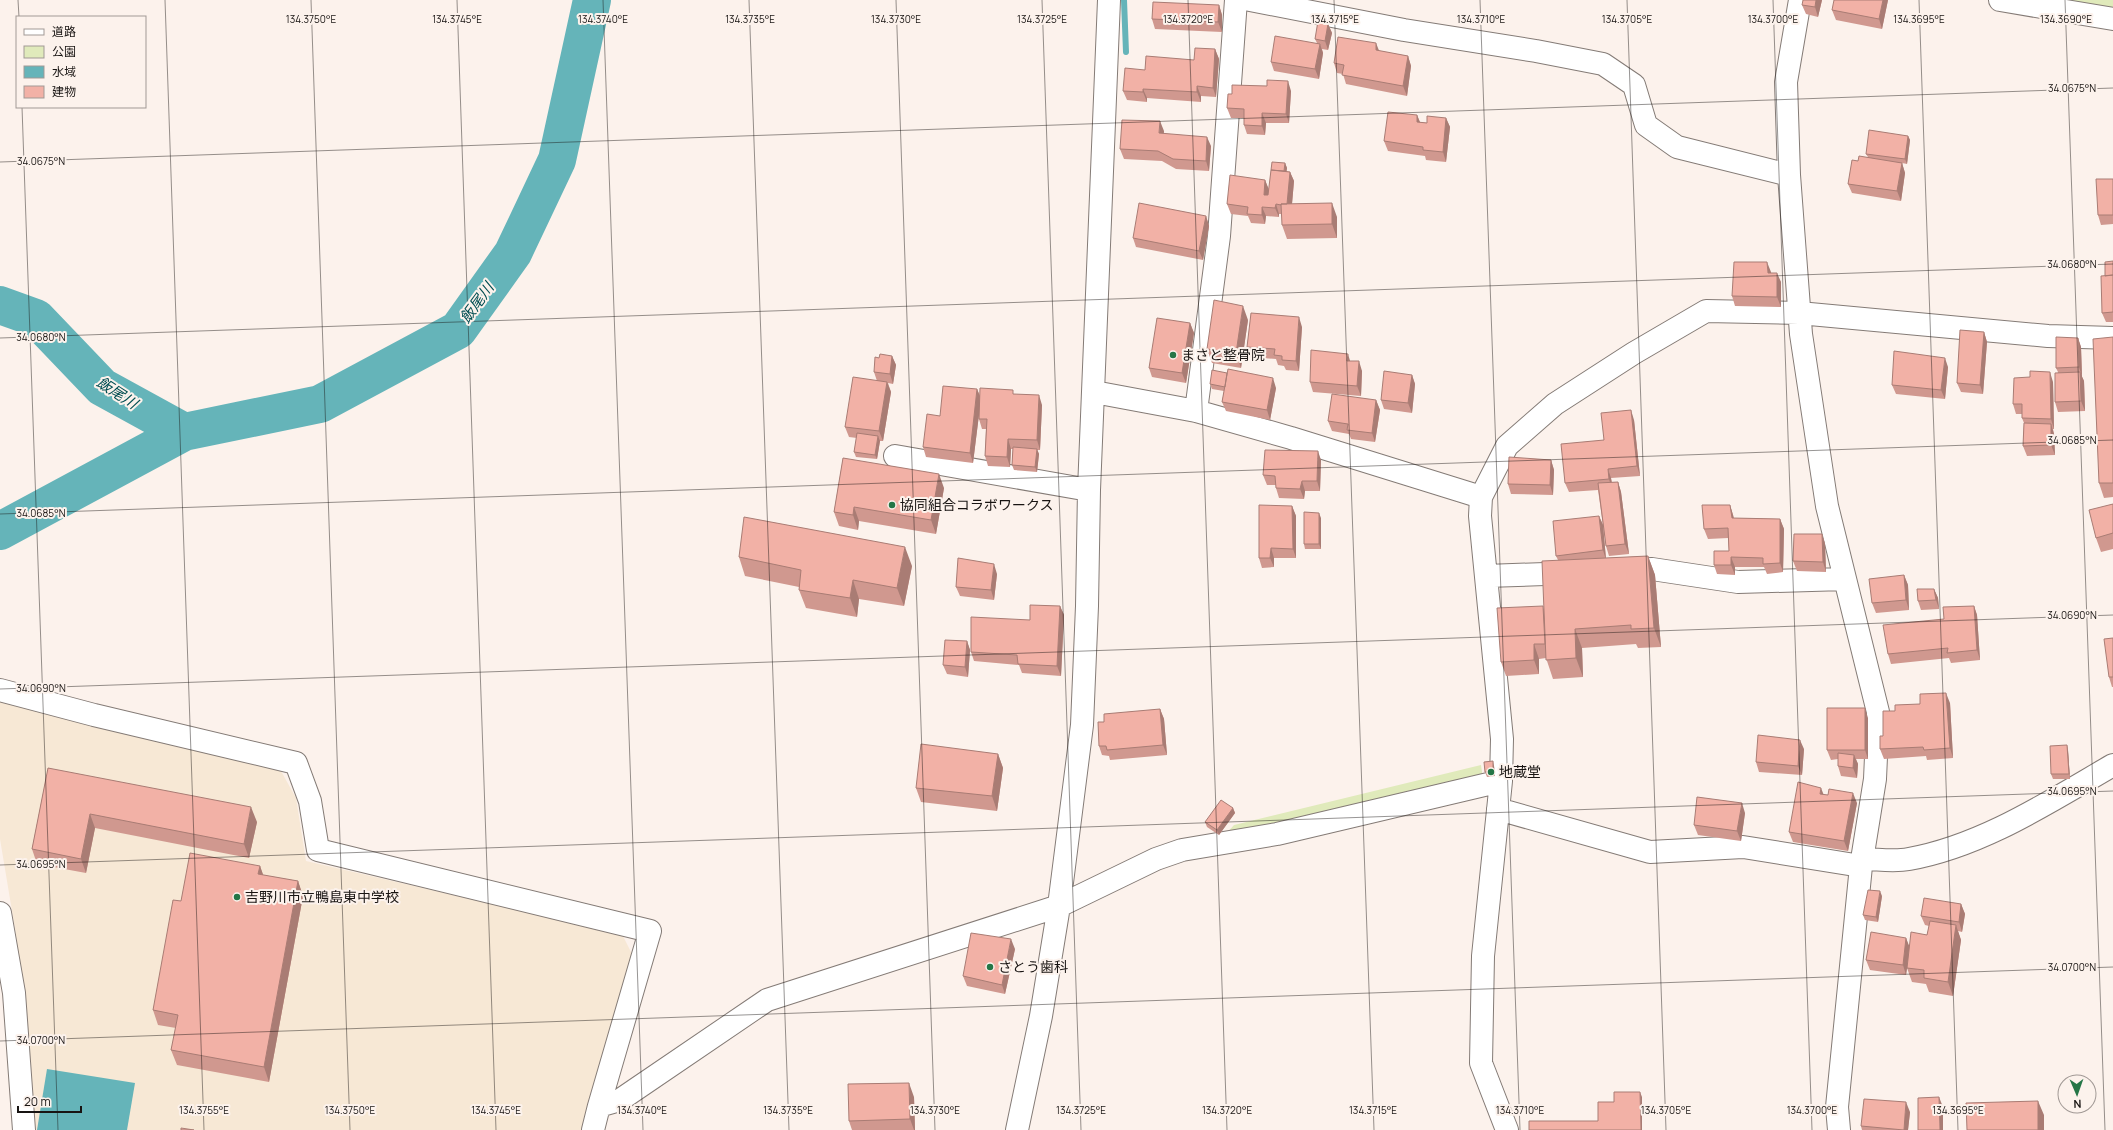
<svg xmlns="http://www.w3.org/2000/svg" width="2113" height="1130" font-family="Manrope,'Noto Sans JP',sans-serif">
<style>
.industrial{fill:#f7e8d5}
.green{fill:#e0eabb}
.water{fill:#65b4b9}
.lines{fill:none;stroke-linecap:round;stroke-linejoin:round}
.stream{stroke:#65b4b9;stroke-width:6}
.river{stroke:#65b4b9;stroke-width:38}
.minor-casing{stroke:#847b76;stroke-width:24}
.minor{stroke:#fff;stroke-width:22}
.wall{fill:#d0988f}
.shaded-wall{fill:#a97c74}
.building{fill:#f2b1a6;stroke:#a97c74}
.ticks{fill:none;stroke:#181412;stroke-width:1;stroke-opacity:0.45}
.poi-dot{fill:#257647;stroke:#fcf2ec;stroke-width:1.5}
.labels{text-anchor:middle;stroke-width:4;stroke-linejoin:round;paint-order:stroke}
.poi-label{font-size:14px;fill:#181412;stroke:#fcf2ec;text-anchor:start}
.water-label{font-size:15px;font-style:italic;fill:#014d51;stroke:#fcf2ec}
.ticks-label{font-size:10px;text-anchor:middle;fill:#181412;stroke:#fcf2ec;stroke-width:4;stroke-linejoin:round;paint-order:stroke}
</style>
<rect width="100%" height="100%" fill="#fcf2ec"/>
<!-- industrial -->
<path class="industrial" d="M0,699L281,771L296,798L306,861L622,934L632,954L589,1130H33L16,935L0,839Z"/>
<!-- green -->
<path class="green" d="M2038,0H2113V12Z
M1481,765L1483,779L1225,835L1234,825Z"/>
<!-- water -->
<path class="water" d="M47,1069L135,1083L127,1130H37Z"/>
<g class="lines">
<!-- stream -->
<path class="stream" d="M1124,0L1126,52"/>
<!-- river -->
<path class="river" d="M0,305L36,318L102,387L184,432
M0,531L184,432L320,404L458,330L513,253L557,160L592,0"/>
<!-- minor casing -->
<g class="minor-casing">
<path id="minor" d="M1250,0L1404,30L1536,51L1603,64L1634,85L1646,125L1677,147L1789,175
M1800,0L1786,82L1789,175L1801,334L1827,506L1878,712L1875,779L1861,866L1837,1107L1839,1130
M2000,0L2113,19
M1094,392L1196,411L1291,438L1481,497
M1196,411L1219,236L1236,0
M895,456L1089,490
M1623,571L1652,569L1738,582L1845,579
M1486,576L1573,573
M0,690L94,715L296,763L310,801L318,850L650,931L599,1106
M1498,809L1650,852L1743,847L1861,866
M1863,859C1877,859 1894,862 1909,859C1982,846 2049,802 2113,765
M0,913L14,993L24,1130
M593,1130L599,1106L620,1100L767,1000L1059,906L1156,859L1182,850L1277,834L1501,781
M1017,1130L1041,1016L1059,906L1082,725L1087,606L1089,490L1109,0
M1507,1130L1481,1063L1483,956L1501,781L1502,739L1480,516L1481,497L1507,446L1555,404L1634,353L1706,311L1799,313L2048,336L2113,338"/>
</g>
<!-- minor -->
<use href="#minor" class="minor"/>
</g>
<!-- wall -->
<path class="wall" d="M1822,0L1818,17L1806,14L1802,5Z
M1888,0L1882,29L1836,20L1832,10Z
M1219,5L1222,15V32L1155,29L1152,19Z
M1328,24L1332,33L1328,50L1322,49L1323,53L1319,79L1274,71L1271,62L1317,43L1315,39Z
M1215,49L1219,59L1216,97L1201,96V102L1147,98V102L1127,100L1123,91L1145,70L1194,60Z
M1379,51L1408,56L1411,66L1407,96L1346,84L1343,74L1337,73L1334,63Z
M1291,91L1289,123H1266L1265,135L1247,134L1244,125V118H1231L1227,108Z
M1417,115L1420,122L1427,123L1446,118L1450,127L1446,162L1426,160L1425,156L1388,151L1384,141Z
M1164,131L1163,134L1211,146L1209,171L1176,169L1162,161L1124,159L1120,149Z
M1908,136L1910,140L1907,164L1902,163L1905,173L1901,201L1852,193L1848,184L1858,161L1868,157L1866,154Z
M1285,163L1287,168L1286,171L1290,172L1294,181L1292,204L1337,217V238L1287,239L1282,225V214H1279V217L1266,216L1265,224L1251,223L1248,216L1231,214L1227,204L1265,180L1269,190Z
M2113,179V224L2101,225L2098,215Z
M1206,216L1209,226L1203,260L1136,247L1133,238Z
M2113,261V322H2106L2102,313L2105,276Z
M1771,273L1781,282V307L1735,306L1732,296Z
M1248,320L1241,368L1212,363L1207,349Z
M1190,323L1194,333L1186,383L1152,377L1149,368Z
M1302,327L1299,371L1286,370L1284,366L1278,365L1276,359L1250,357L1247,347Z
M1984,332L1987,342L1983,394L1961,392L1957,383Z
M2113,337V497L2104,498L2099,483Z
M2078,338L2081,347L2082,377L2084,381L2085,411L2058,412L2055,402L2058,372L2056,368Z
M892,356L896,365L893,384L888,383L891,392L883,441H880L877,459L856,457L854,452L857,438L849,437L845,427L877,381L874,372L879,358Z
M1350,361L1362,371L1361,396L1313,392L1310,382Z
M1948,367L1945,399L1896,394L1892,385Z
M1412,375L1415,384L1412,413L1384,409L1381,400Z
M2053,382L2054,429H2053L2054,434L2055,455L2027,456L2023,446L2024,423L2022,418V414H2016L2013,404Z
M1210,384L1276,388L1270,420L1226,411L1222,402L1224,391L1212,389Z
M977,389L980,396L1014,394L1042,405L1040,450H1037L1039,454L1037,472L1014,470L1012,465L1013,449H1011L1010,467L988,466L985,456L986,429H982L979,419V414L973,463L926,457L923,447L940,416Z
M1376,400L1380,410L1375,442L1351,439L1349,434L1332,431L1328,421Z
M1634,420L1640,476L1611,478L1612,482H1618L1621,492L1629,554L1609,556L1606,546L1598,490L1569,492L1565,483L1604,440Z
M843,458L944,488L936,534L859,521L858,530L839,526L834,512Z
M1321,460L1320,491H1305L1304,499L1279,498L1276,488V485H1267L1263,475Z
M1551,460L1554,470L1553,495L1511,494L1508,484Z
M2113,504V549L2101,552L2096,538Z
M1730,505L1734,518L1780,519L1784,529L1783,572L1767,574L1764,567H1735V575L1717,574L1714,565L1729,551L1728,538L1708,539L1704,529Z
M1292,506L1296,516V558H1274V567L1262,568L1259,558Z
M1599,516L1603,525L1606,558L1648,556L1655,575L1661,647L1638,648L1636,644L1582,648L1583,677L1553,679L1546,658L1539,659V674L1506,676L1501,662L1544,608L1558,560L1556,556Z
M1321,518V549H1305L1304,544Z
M1822,534L1825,544L1826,572L1797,571L1793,561Z
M739,557L912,566L904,606L859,599L857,617L806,608L799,590V587L745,576Z
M997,574L994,600L960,596L956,587Z
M1904,575L1908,585L1909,610L1876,613L1872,603Z
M1934,589L1938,598L1939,609L1921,610L1918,601Z
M1060,606L1064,615L1061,676L1022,673L1019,665L974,661L971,652L1030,620Z
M1974,606L1977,615L1980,660L1951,663L1949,658L1891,664L1888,654L1944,619Z
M2113,638V687H2112L2109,677Z
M967,641L970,650L968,677L947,674L943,665Z
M1950,703L1953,758L1927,760L1926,756L1884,759L1880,749L1895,711L1920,704Z
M1160,709L1164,719L1167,755L1110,760L1109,756L1102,755L1099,746L1104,722Z
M1868,718V759H1856L1858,764L1857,778L1841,776L1838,766V759L1831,760L1827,750Z
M2067,745L2068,750L2070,779H2053L2051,774Z
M1804,749L1802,775L1759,772L1756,762Z
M998,754L1003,768L997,811L921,802L916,788Z
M1494,766L1495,776L1487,777L1485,772Z
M48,768L257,822L249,858L95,828L86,873L37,864L32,849Z
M1824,795L1857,803L1848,851L1793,842L1789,832Z
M1233,808L1235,813L1219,835L1207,827L1205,822Z
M1745,813L1741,841L1698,835L1694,825Z
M260,866L263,875L298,881L303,896L269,1082L177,1065L171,1050L176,1028L158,1025L153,1010L181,901Z
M1882,896L1878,922L1865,920L1863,915Z
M1961,904L1965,914L1962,932L1958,931L1961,940L1953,996L1929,992L1926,984L1912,982L1907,968L1906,975L1870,970L1866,960L1906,938L1909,947L1927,935L1929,926L1925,925L1921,916Z
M1015,949L1005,994L967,986L963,976Z
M914,1097L915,1130H852L849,1121Z
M1910,1112L1908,1130H1862L1861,1126Z"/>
<!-- shaded-wall -->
<path class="shaded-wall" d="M1816,0H1822L1818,17L1815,7Z
M1883,0H1888L1882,29L1879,19Z
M1219,5L1222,15V32L1218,22Z
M1328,24L1332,33L1328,50L1325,41Z
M1376,43L1380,53L1376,50Z
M1320,44L1323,53L1319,79L1315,69Z
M1215,49L1219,59L1216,97L1213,88Z
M1408,56L1411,66L1407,96L1403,86Z
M1288,81L1291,91L1289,123L1286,114Z
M1197,86L1201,96V102L1197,92Z
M1143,89L1147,98V102L1143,92Z
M1262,113L1266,123L1265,135L1262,126Z
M1417,115L1421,125L1417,122Z
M1446,118L1450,127L1446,162L1443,152Z
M1160,121L1164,131L1163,143L1159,133Z
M1908,136L1910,140L1907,164L1905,159Z
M1207,137L1211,146L1209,171L1206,161Z
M1285,163L1287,168L1286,178L1284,173Z
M1902,163L1905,173L1901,201L1897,191Z
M1290,172L1294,181L1291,215L1287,205Z
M1265,180L1269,190L1267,204L1264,195Z
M1332,203L1337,217V238L1332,224Z
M1276,204L1279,214V217L1275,208Z
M1262,207L1266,216L1265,224L1262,215Z
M1206,216L1209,226L1203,260L1199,251Z
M1767,262L1771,272L1772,283L1768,273Z
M1777,273L1781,282V307L1777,297Z
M1243,306L1248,320L1241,368L1236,353Z
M1299,317L1302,327L1299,371L1296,361Z
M1190,323L1194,333L1186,383L1182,373Z
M1984,332L1987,342L1983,394L1980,385Z
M2078,338L2081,347L2082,377L2079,367Z
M1348,354L1351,364L1347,361Z
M892,356L896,365L893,384L890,374Z
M1945,358L1948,367L1945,399L1941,390Z
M1359,361L1362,371L1361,396L1357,386Z
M2050,372L2053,382L2054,429L2051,419Z
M2080,372L2084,381L2085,411L2081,401Z
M1412,375L1415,384L1412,413L1408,403Z
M1273,378L1276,388L1270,420L1267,410Z
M887,382L891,392L883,441L879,431Z
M977,389L981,399L973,463L970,453Z
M1039,395L1042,405L1040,450L1037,440Z
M1376,400L1380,410L1375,442L1372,433Z
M1631,410L1634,420L1640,476L1637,466Z
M2051,424L2054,434L2055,455L2051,445Z
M878,436L880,441L877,459L875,455Z
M1008,439L1011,449L1010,467L1007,457Z
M1037,449L1039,454L1037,472L1035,467Z
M1318,451L1321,460L1320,491L1317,481Z
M1551,460L1554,470L1553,495L1550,485Z
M1608,469L1611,478L1612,489L1609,479Z
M939,474L944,488L936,534L931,520Z
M1302,481L1305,491L1304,499L1300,489Z
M1618,482L1621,492L1629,554L1625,544Z
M1730,505L1733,515L1735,527L1732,518Z
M1292,506L1296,516V558L1293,549Z
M854,507L859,521L858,530L853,515Z
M1319,513L1321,518V549L1319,544Z
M1599,516L1603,525L1606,560L1603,550Z
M1780,519L1784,529L1783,572L1780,563Z
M1822,534L1825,544L1826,572L1823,562Z
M905,547L912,566L904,606L897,588Z
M1271,548L1274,558V567L1270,558Z
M1648,556L1655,575L1661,647L1654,628Z
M1731,557L1735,567V575L1731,565Z
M994,564L997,574L994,600L991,590Z
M1904,575L1908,585L1909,610L1906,600Z
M853,580L859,599L857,617L850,598Z
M1934,589L1938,598L1939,609L1936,600Z
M1060,606L1064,615L1061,676L1057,666Z
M1974,606L1977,615L1980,660L1977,650Z
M1575,629L1582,648L1583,677L1576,658Z
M967,641L970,650L968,677L965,667Z
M1534,644L1539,659V674L1534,660Z
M1946,693L1950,703L1953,758L1950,748Z
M1865,708L1868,718V759L1865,750Z
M1160,709L1164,719L1167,755L1163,745Z
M1800,740L1804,749L1802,775L1798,766Z
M2067,745L2068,750L2070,779L2069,774Z
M998,754L1003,768L997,811L992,796Z
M1854,755L1858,764L1857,778L1853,768Z
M1493,761L1494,766L1495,776L1493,771Z
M1821,788L1825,798L1820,794Z
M1853,793L1857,803L1848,851L1844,841Z
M1742,803L1745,813L1741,841L1737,831Z
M251,807L257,822L249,858L244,844Z
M1233,808L1235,813L1219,835L1217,830Z
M90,814L95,828L86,873L81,859Z
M260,866L265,880L258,874Z
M298,881L303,896L269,1082L264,1067Z
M1880,891L1882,896L1878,922L1876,917Z
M1961,904L1965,914L1962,932L1959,922Z
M1956,925L1961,940L1953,996L1948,982Z
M1906,938L1910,948L1906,975L1903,965Z
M1011,939L1015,949L1005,994L1002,985Z
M909,1083L914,1097L915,1130H914L910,1119Z
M1640,1092L1642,1097V1130H1641Z
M1939,1097L1943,1107V1130H1940Z
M2038,1101L2044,1115V1130H2038Z
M1906,1102L1910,1112L1908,1130H1904Z"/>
<!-- building -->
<path class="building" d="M1803,0H1816L1815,7L1802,5Z
M1834,0H1883L1879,19L1832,10Z
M1153,2L1219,5L1218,22L1152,19Z
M1318,21L1328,24L1325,41L1315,39Z
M1275,36L1320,44L1315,69L1271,62Z
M1338,37L1376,43V50L1408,56L1403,86L1342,75L1344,65L1334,63Z
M1195,48L1215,49L1213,88L1197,86V92L1143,89V92L1123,91L1125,68L1145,70L1146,56L1194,60Z
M1267,80L1288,81L1286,114L1262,113V126L1244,125V109L1227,108L1228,94H1232V85L1267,86Z
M1388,112L1417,115V122L1427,123V116L1446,118L1443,152L1423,150V147L1384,141Z
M1122,120L1160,121L1159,133L1207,137L1206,161L1173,159L1158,151L1120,149Z
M1869,130L1908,136L1905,159L1866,154Z
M1859,156L1902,163L1897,191L1848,184L1852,160L1858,161Z
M1272,162L1285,163L1284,171L1271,170Z
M1271,170L1290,172L1287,204H1281V205L1276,204L1275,208L1262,207V215L1247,214L1248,207L1227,204L1230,175L1265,180L1264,195H1268Z
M2096,179H2113V215H2098Z
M1139,203L1206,216L1199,251L1133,238Z
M1332,203V224L1282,225L1281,204Z
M2113,261V275L2105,276V262Z
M1734,262H1767L1768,273H1777V297L1732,296Z
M2113,275V312L2102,313L2101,276Z
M1214,300L1243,306L1236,353L1207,349Z
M1251,313L1299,317L1296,361L1282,360V356L1274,355L1275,349L1247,347Z
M1157,318L1190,323L1182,373L1149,368Z
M1960,330L1984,332L1980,385L1957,383Z
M2056,337L2078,338L2079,367L2056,368Z
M2113,337V483H2099L2093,339Z
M1311,350L1348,354L1347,361H1359L1357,386L1310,382Z
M1894,351L1945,358L1941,390L1892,385Z
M880,354L892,356L890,374L874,372L875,357L879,358Z
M1228,369L1273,378L1267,410L1222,402Z
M1212,370L1227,373L1225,387L1210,384Z
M1384,371L1412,375L1408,403L1381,400Z
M2030,371L2050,372L2051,419L2022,418V404H2013L2014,378L2030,377Z
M2080,372L2081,401L2055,402V373Z
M853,377L887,382L879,431L845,427Z
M943,386L977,389L970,453L923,447L927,414L940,416Z
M980,388L1013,390V394L1039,395L1037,440L1008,439L1007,457L985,456L987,419H979Z
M1332,394L1376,400L1372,433L1347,430L1348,424L1328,421Z
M1631,410L1637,466L1608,469L1609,479L1565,483L1561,444L1604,440L1601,413Z
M2024,423L2051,424V445L2023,446Z
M857,433L878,436L875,455L854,452Z
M1013,447L1037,449L1035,467L1012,465Z
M1265,450L1318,451L1317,481H1302L1300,489L1276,488L1275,476L1263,475Z
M1509,457L1551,460L1550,485L1508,484Z
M843,458L939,474L931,520L854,507L853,515L834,512Z
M1618,482L1625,544L1606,546L1598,483Z
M2113,504V533L2096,538L2089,510Z
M1259,505L1292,506L1293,549L1271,548L1270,558H1259Z
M1702,505H1730L1732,518L1780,519V563L1763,564V558L1731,557V565H1714V551H1729L1728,528L1704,529Z
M1304,512L1319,513V544H1304Z
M1599,516L1603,550L1556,556L1553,521Z
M744,517L905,547L897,588L853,580L850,598L799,590L801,570L739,557Z
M1794,534H1822L1823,562L1793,561Z
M1648,556L1654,628L1631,629V625L1575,629L1576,658L1546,660L1542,561Z
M958,558L994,564L991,590L956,587Z
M1904,575L1906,600L1872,603L1869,579Z
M1917,589H1934L1936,600L1918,601Z
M1030,605L1060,606L1057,666L1018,664L1017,655L971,652V617L1030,620Z
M1543,606L1545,644H1534V660L1501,662L1497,608Z
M1974,606L1977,650L1947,653L1948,648L1888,654L1883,625L1944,619L1943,607Z
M2113,638V677H2109L2104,639Z
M945,640L967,641L965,667L943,665Z
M1946,693L1950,748L1924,750L1923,747L1880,749V736H1883V711H1895V705L1920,704V694Z
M1827,708H1865V750H1827Z
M1160,709L1163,745L1107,750L1106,746H1099L1098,722H1104V714Z
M1758,735L1800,740L1798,766L1756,762Z
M921,744L998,754L992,796L916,788Z
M2067,745L2069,774H2051L2050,746Z
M1838,753L1854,755L1853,768L1838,766Z
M1493,761V771L1485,772L1484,762Z
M48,768L251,807L244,844L90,814L81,859L32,849Z
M1798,782L1821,788L1820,794L1828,795L1829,789L1853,793L1844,841L1789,832Z
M1697,797L1742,803L1737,831L1694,825Z
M1221,800L1233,808L1217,830L1205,822Z
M190,853L260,866L258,874L298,881L264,1067L171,1050L178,1015L153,1010L173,900L181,901Z
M1868,890L1880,891L1876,917L1863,915Z
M1924,898L1961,904L1959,922L1921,916Z
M1930,921L1956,925L1948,982L1924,978V970L1907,968L1911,932L1927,935Z
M1871,932L1906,938L1903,965L1866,960Z
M971,933L1011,939L1002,985L963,976Z
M909,1083L910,1119L849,1121L848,1084Z
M1614,1092H1640L1641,1130H1529V1121H1598V1102H1614Z
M1939,1097L1940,1130H1918V1098Z
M1864,1099L1906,1102L1904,1130L1861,1126Z
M2038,1101V1130H1967L1966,1103Z
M181,1128L194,1130H181Z"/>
<!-- ticks -->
<path class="ticks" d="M18,0L19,17M165,0L204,1130M311,0L350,1130M457,0L496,1130M603,0L643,1130M749,0L789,1130M896,0L935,1130M1042,0L1081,1130M1188,0L1227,1130M1334,0L1374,1130M1480,0L1520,1130M1627,0L1666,1130M1773,0L1812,1130M1919,0L1958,1130M2065,0L2105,1130M22,107L58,1130M0,162L2113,88M0,338L2113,264M0,514L2113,440M0,689L2113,615M0,865L2113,791M0,1041L2113,967"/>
<!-- markers -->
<g class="poi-dot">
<circle cx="1173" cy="355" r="4"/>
<circle cx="892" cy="505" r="4"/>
<circle cx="1491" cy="772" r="4"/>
<circle cx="237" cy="897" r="4"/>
<circle cx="990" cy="967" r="4"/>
</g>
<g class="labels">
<!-- poi labels -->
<g class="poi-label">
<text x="1181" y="360">まさと整骨院</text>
<text x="900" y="510">協同組合コラボワークス</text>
<text x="1499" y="777">地蔵堂</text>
<text x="245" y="902">吉野川市立鴨島東中学校</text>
<text x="998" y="972">さとう歯科</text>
</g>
<!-- water labels -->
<g class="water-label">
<text transform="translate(477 303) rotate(-54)" y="5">飯尾川</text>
<text transform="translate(117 393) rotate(33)" y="5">飯尾川</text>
</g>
</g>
<g class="ticks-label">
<text x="311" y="23">134.3750°E</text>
<text x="457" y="23">134.3745°E</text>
<text x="603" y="23">134.3740°E</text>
<text x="750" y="23">134.3735°E</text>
<text x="896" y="23">134.3730°E</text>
<text x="1042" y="23">134.3725°E</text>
<text x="1188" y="23">134.3720°E</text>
<text x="1335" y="23">134.3715°E</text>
<text x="1481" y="23">134.3710°E</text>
<text x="1627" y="23">134.3705°E</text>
<text x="1773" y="23">134.3700°E</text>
<text x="1919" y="23">134.3695°E</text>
<text x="2066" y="23">134.3690°E</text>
<text x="2072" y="92">34.0675°N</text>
<text x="41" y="165">34.0675°N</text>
<text x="2072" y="268">34.0680°N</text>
<text x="41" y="341">34.0680°N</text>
<text x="2072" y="444">34.0685°N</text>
<text x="41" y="517">34.0685°N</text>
<text x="2072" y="619">34.0690°N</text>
<text x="41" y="692">34.0690°N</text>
<text x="2072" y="795">34.0695°N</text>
<text x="41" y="868">34.0695°N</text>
<text x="2072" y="971">34.0700°N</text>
<text x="41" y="1044">34.0700°N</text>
<text x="204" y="1114">134.3755°E</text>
<text x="350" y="1114">134.3750°E</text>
<text x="496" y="1114">134.3745°E</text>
<text x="642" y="1114">134.3740°E</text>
<text x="788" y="1114">134.3735°E</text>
<text x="935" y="1114">134.3730°E</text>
<text x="1081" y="1114">134.3725°E</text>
<text x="1227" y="1114">134.3720°E</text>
<text x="1373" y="1114">134.3715°E</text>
<text x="1520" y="1114">134.3710°E</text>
<text x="1666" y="1114">134.3705°E</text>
<text x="1812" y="1114">134.3700°E</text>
<text x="1958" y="1114">134.3695°E</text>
</g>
<!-- legend -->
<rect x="16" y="16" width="130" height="92" fill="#fcf2ec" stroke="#a19995"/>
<rect x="24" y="29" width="20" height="6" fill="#ffffff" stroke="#a19995"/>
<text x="52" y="36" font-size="12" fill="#181412">道路</text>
<rect x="24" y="46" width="20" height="12" fill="#e0eabb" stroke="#a19995"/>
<text x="52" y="56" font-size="12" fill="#181412">公園</text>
<rect x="24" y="66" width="20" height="12" fill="#65b4b9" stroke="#a19995"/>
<text x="52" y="76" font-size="12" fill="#181412">水域</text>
<rect x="24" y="86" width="20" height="12" fill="#f2b1a6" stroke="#a19995"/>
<text x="52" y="96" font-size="12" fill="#181412">建物</text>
<!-- north arrow -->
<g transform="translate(2077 1094) rotate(178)"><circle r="19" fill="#fcf2ec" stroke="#a19995"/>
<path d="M0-3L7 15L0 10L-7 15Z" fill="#257647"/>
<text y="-6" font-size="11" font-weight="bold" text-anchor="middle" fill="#181412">N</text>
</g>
<!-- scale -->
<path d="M18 1106v6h63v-6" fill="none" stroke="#181412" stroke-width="2"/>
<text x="24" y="1106" font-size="12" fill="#181412" stroke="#fcf2ec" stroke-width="3" paint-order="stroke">20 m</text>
</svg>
